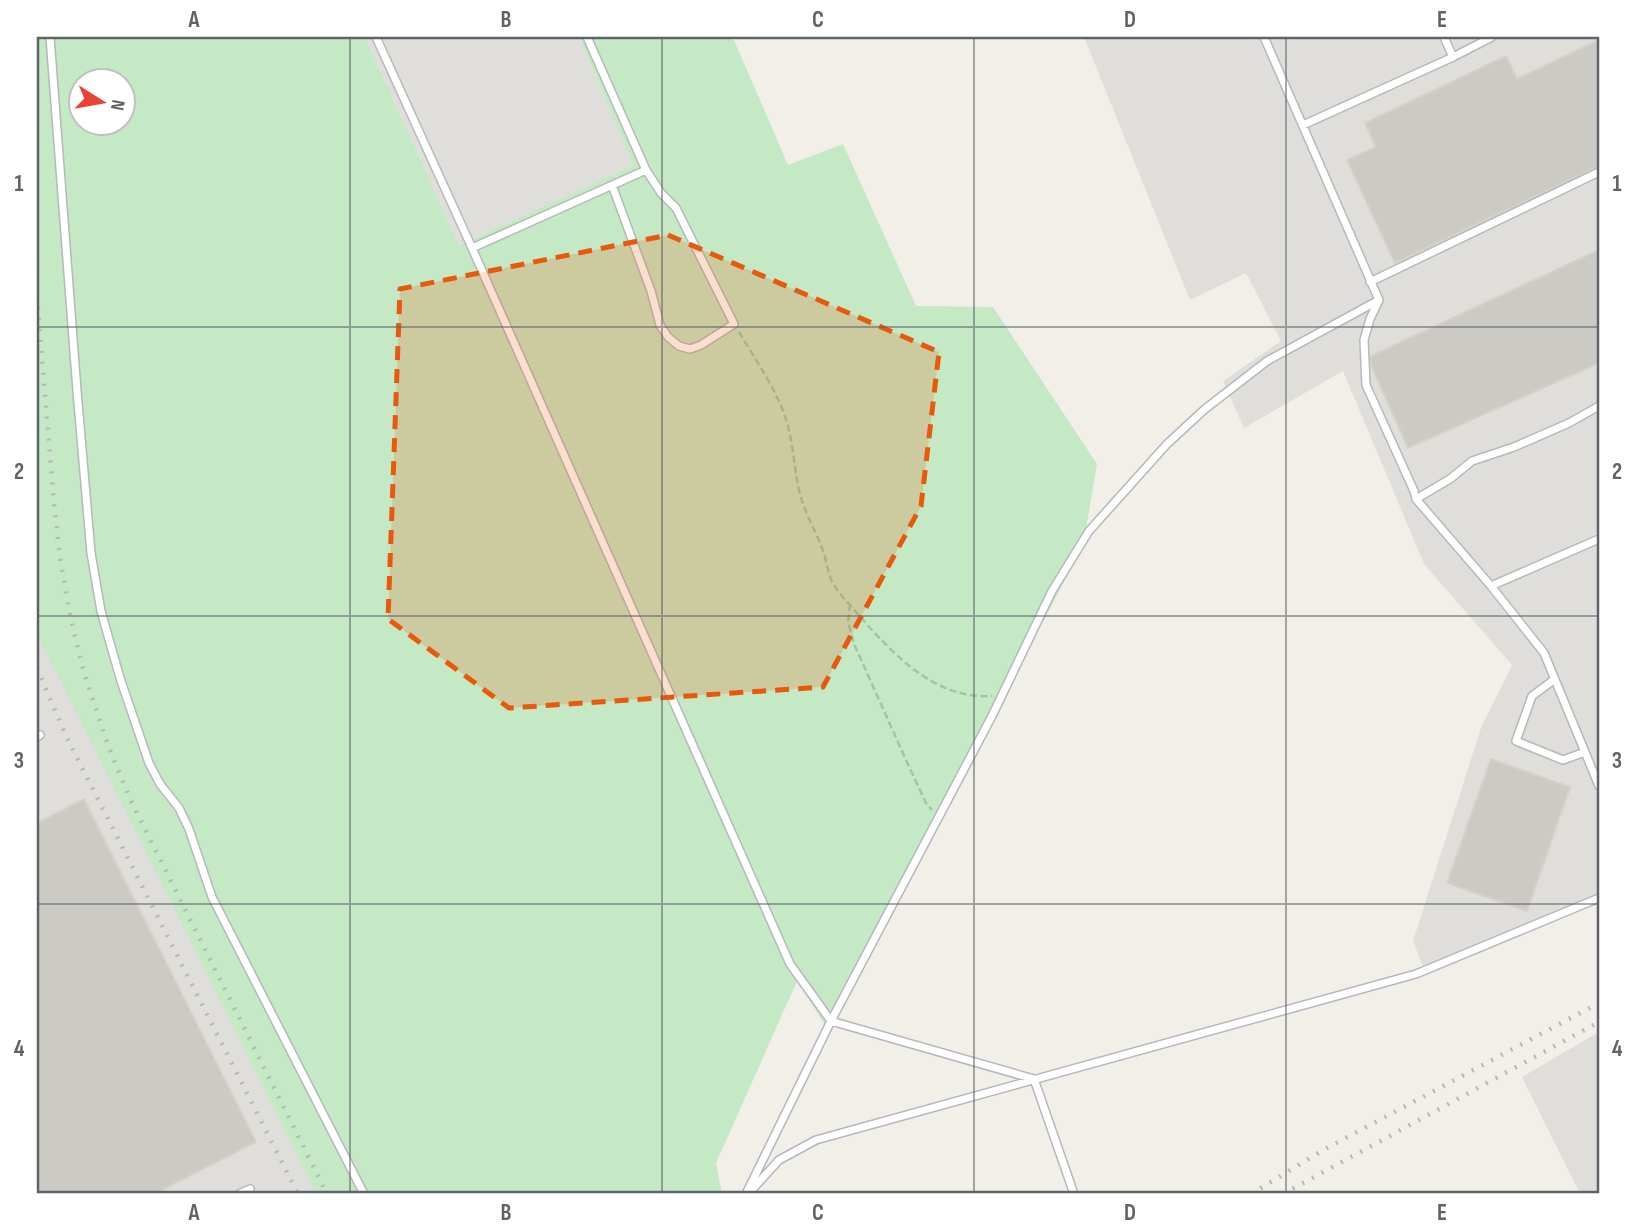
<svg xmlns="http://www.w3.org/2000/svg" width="1636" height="1231" font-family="'Sofia Sans Condensed',sans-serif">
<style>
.industrial{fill:#e0deda}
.green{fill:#c5e8c5;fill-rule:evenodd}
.building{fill:#cccac5;stroke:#d6d1c6;stroke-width:2}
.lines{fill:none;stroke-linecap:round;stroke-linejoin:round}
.lane-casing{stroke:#b5b8bc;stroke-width:10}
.path{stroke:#9cc7a9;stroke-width:2.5;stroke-dasharray:7 3.5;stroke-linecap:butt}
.lane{stroke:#fff;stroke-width:7}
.rail{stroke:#b6b7b8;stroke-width:4.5;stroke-dasharray:2 9;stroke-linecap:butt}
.marked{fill:#e8590c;fill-opacity:0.2;stroke:#e8590c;stroke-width:5;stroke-dasharray:14 9;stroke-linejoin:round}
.grid{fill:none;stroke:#5f6368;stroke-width:2;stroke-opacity:0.55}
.neatline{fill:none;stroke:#5f6368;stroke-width:2.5}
.grid-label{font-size:23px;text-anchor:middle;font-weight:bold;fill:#5f6368}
</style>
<rect width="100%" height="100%" fill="#f1efe8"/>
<!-- industrial -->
<path class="industrial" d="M365,37H579L633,165L459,245Z
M1084,37H1599V893L1424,969L1413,941L1481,728L1512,665L1424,564L1343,371L1244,428L1223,381L1281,341L1246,273L1190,300Z
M37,38L351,1194H37Z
M1599,1032V1194H1580L1522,1077Z"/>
<!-- green -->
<path class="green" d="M37,37H365L459,245L633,165L579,37H722L734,40L788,165L843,144L916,306L993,307L1097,464L1083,546L827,1028L797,981L716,1163L722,1194H316L37,633ZM80,80H122V122H80Z"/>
<!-- building -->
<path class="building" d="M1599,40V166L1395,263L1347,160L1376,147L1365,123L1506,56L1517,79Z
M1599,250V363L1408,448L1371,365V356Z
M1491,759L1570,787L1527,911L1447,883Z
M84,799L256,1142L154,1194H37V823Z"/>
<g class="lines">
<!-- lane casing -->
<g class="lane-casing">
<path id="lane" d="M50,37L77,391L91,553L101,611L120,678L149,763L160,784L179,808L189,829L212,897L364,1194
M376,37L472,248L790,964L831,1021L1034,1079L1074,1194
M1264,37L1379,300L1370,319L1364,340L1366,385L1414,491L1416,499L1491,586L1544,653L1599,786
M1444,37L1453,57
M1303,125L1453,57L1492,37
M612,185L651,291L660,325L668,337L679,346L690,349L701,345L734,324L676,208L661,193L646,170
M472,248L646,170L587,37
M1370,282L1599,172
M1416,499L1450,479L1472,461L1514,447L1569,423L1599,406
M1491,586L1599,539
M1555,679L1532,696L1516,741L1563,760L1585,752
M37,737L40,735
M750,1192L779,1160L816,1140L1416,974L1599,898
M239,1194L250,1189
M746,1194L831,1021L992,716L1052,591L1089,531L1167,444L1205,409L1267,361L1379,300"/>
</g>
<!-- path -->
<path class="path" d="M739,332C754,357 773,385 783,411C794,438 793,467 800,494C805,513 815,530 822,548C826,558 827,569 831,579C836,592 848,602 857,613C891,652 934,700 992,696
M850,604L848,622L854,644L906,760L926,803L932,810"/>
<!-- lane -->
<use href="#lane" class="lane"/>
<!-- rail -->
<path class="rail" d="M37,296L54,504L60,558L71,620L84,673L109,748L132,803L327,1194
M37,668L66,736L298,1194
M1251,1194L1325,1149L1599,1003
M1283,1194L1599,1022"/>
</g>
<!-- marked area -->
<path class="marked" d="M668,235L939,352L921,506L823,687L509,708L388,619L400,289Z"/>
<!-- grid -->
<path class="grid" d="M350,37V1194M662,37V1194M974,37V1194M1286,37V1194M37,327H1599M37,616H1599M37,904H1599"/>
<!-- border -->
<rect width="1636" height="1231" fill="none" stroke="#ffffff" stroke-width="77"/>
<!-- north arrow -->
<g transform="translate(102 102) rotate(101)"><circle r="33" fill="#ffffff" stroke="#bfc1c3" stroke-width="2"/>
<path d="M0-5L12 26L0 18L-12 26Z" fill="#ea4335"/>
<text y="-10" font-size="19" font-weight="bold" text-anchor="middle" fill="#5f6368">N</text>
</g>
<rect x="38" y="38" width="1560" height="1154" class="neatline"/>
<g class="grid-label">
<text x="194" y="27">A</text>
<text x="506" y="27">B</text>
<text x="818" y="27">C</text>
<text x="1130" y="27">D</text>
<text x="1442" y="27">E</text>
<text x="19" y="191">1</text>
<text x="1617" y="191">1</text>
<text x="19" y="479">2</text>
<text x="1617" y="479">2</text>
<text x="19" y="768">3</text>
<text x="1617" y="768">3</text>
<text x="19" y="1056">4</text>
<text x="1617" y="1056">4</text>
<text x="194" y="1220">A</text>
<text x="506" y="1220">B</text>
<text x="818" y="1220">C</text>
<text x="1130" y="1220">D</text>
<text x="1442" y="1220">E</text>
</g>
</svg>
